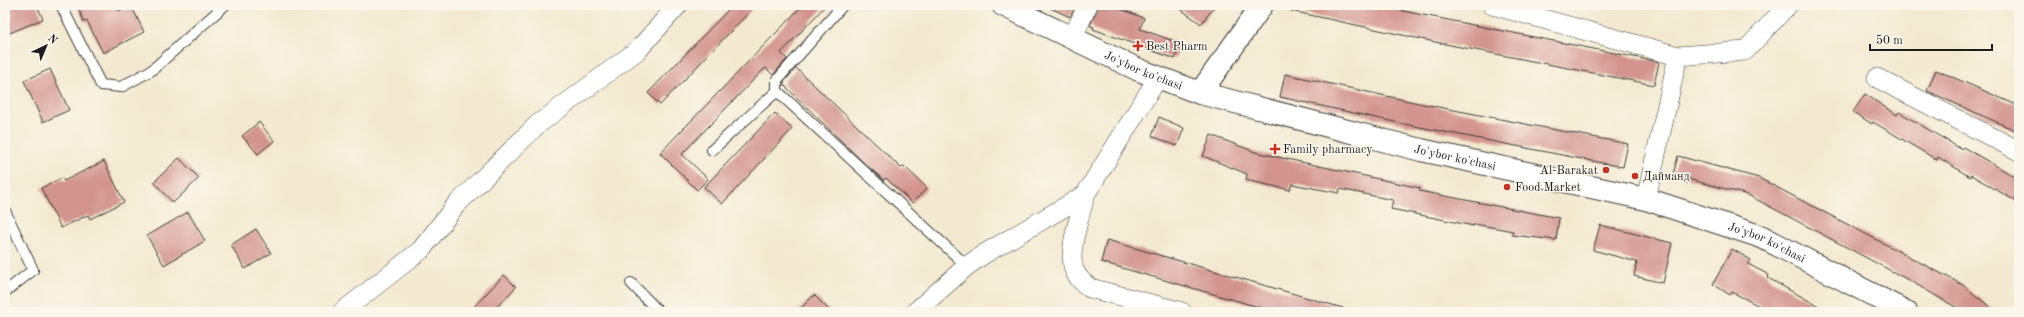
<svg xmlns="http://www.w3.org/2000/svg" width="2024" height="317" font-family="'Old Standard TT',serif">
<style>
.building{fill:#d3948f}
.lines{fill:none;stroke-linecap:round;stroke-linejoin:round}
.service-casing{stroke:#3c3b37;stroke-width:12}
.minor-casing{stroke:#3c3b37;stroke-width:20}
.tertiary-casing{stroke:#3c3b37;stroke-width:24}
.service{stroke:#fff;stroke-width:10}
.minor{stroke:#fff;stroke-width:19}
.tertiary{stroke:#fff;stroke-width:22}
.poi-dot{fill:#c8321e;stroke:#fbf7ec;stroke-width:1.5}
.labels{text-anchor:middle;stroke-width:3;stroke-linejoin:round;paint-order:stroke}
.poi-label{font-size:12px;fill:#1c1c1c;stroke:#fbf7ec;text-anchor:start}
.street-label{font-size:12px;fill:#1c1c1c;stroke:#fbf7ec}
</style>
<rect width="100%" height="100%" fill="#fbf7ec"/>
<filter id="ink" filterUnits="userSpaceOnUse"><feTurbulence type="fractalNoise" baseFrequency=".025" numOctaves="2"/><feDisplacementMap in="SourceGraphic" scale="8" xChannelSelector="R" yChannelSelector="G"/><feConvolveMatrix kernelMatrix="1 2 1 2 8 2 1 2 1" color-interpolation-filters="sRGB"/></filter>
<filter id="wash" filterUnits="userSpaceOnUse"><feTurbulence type="fractalNoise" baseFrequency=".012" numOctaves="4" result="noise"/><feDisplacementMap in="SourceGraphic" scale="16" xChannelSelector="R" yChannelSelector="G"/><feGaussianBlur stdDeviation="0.9" result="paint"/><feColorMatrix in="noise" values="0 0 0 0 0 0 0 0 0 0 0 0 0 0 0 0 0 1.4 0 .05"/><feComposite in="paint" operator="in"/></filter>
<g filter="url(#wash)">
<rect width="100%" height="100%" fill="#f3e9d0"/>
<g id="blocks">
<!-- building -->
<path class="building" d="M5,5H37L43,19L5,35Z
M77,5H116L119,11L131,5L144,32L103,53L87,21L84,22Z
M733,5H756L660,105L648,93Z
M803,5H826L781,53L787,59L773,75L766,68L762,71L682,154L708,179L697,190L660,153Z
M1044,5H1076L1070,17Z
M1099,5H1110L1144,18L1140,29L1180,43L1175,59L1093,29L1094,27L1090,26Z
M1175,5H1216L1201,24Z
M1291,5H1373L1659,62L1654,85L1435,42L1291,11Z
M796,68L901,168L904,166L927,188L912,203L886,178L884,180L866,165L784,85V82Z
M50,69L69,110L43,122L24,81Z
M1936,70L2019,106V132L1927,91Z
M1285,74L1423,104L1628,144L1623,167L1404,124L1280,97Z
M1865,94L1897,115L1899,112L1961,149L1963,147L2019,179V203L1971,175L1970,177L1938,157L1937,160L1873,122L1872,124L1853,112Z
M775,113L792,129L722,204L704,187Z
M1159,117L1184,128L1177,146L1152,136Z
M259,122L274,141L258,154L242,136Z
M1211,135L1255,152L1420,188L1419,191L1559,218L1556,240L1512,235L1513,231L1474,224V226L1391,209L1393,200L1340,189L1339,193L1292,184L1290,190L1246,180L1247,174L1203,156Z
M1678,156L1759,178L1963,285L1996,312H1964L1914,283L1748,195L1673,175Z
M179,158L199,178L173,203L154,182Z
M104,161L124,202L90,219L88,215L61,228L41,188L62,178L64,181Z
M188,212L205,241L164,265L147,236Z
M1600,225L1672,243L1663,283L1634,276L1637,262L1593,250Z
M256,229L271,253L245,269L231,245Z
M1107,240L1343,308L1342,312H1276L1101,262Z
M1732,249L1751,260L1748,264L1769,275L1768,278L1829,312H1758L1761,307L1732,292L1730,295L1713,284Z
M504,275L516,287L492,312H469Z
M814,295L831,312H797Z"/>
</g>
</g>
<g filter="url(#ink)">
<use href="#blocks" fill-opacity="0" stroke="#3c3b37" stroke-width="1"/>
<g class="lines">
<!-- service casing -->
<g class="service-casing">
<path id="service" d="M61,5L101,85L121,87L152,70L225,5
M777,91V80L843,5
M712,150L777,91L967,266
M5,211L33,270L5,292
M631,283L659,312"/>
</g>
<!-- minor casing -->
<g class="minor-casing">
<path id="minor" d="M1492,5L1678,56L1646,199
M1072,38L1088,5
M1678,56L1745,51L1788,5
M1877,78L2019,151
M1085,195C1081,214 1067,251 1074,269C1077,278 1083,283 1090,288L1182,312
M342,312L421,250L456,205L537,125L638,50L678,5
M915,312L967,266L984,254L1085,195L1159,76"/>
</g>
<!-- tertiary casing -->
<g class="tertiary-casing">
<g id="tertiary">
<path id="s1" d="M1003,5L1139,70L1200,93L1421,150L1646,199L1762,237L1906,312"/>
<path d="M1200,93L1262,5"/>
</g>
</g>
<!-- service -->
<use href="#service" class="service"/>
<!-- minor -->
<use href="#minor" class="minor"/>
<!-- tertiary -->
<use href="#tertiary" class="tertiary"/>
</g>
</g>
<!-- markers -->
<g class="poi-dot">
<path d="M1136 40h4v4h4v4h-4v4h-4v-4h-4v-4h4z"/>
<path d="M1273 143h4v4h4v4h-4v4h-4v-4h-4v-4h4z"/>
<circle cx="1606" cy="170" r="4"/>
<circle cx="1635" cy="176" r="4"/>
<circle cx="1507" cy="187" r="4"/>
</g>
<g class="labels">
<!-- poi labels -->
<g class="poi-label">
<text x="1146" y="50">Best Pharm</text>
<text x="1283" y="153">Family pharmacy</text>
<text x="1598" y="174" text-anchor="end">Al-Barakat</text>
<text x="1643" y="180">Дайманд</text>
<text x="1515" y="191">Food Market</text>
</g>
<!-- street labels -->
<g class="street-label">
<text dy="4" stroke="none"><textPath href="#s1" startOffset="155">Jo'ybor ko'chasi</textPath></text>
<text dy="4" stroke="none"><textPath href="#s1" startOffset="479">Jo'ybor ko'chasi</textPath></text>
<text dy="4" stroke="none"><textPath href="#s1" startOffset="803">Jo'ybor ko'chasi</textPath></text>
</g>
</g>
<!-- margin -->
<rect width="2024" height="317" fill="none" stroke="#fbf7ec" stroke-width="20"/>
<!-- north arrow -->
<g transform="translate(46 46) rotate(44)" stroke="#fbf7ec" stroke-width="3" paint-order="stroke">
<path d="M0-3L7 15L0 10L-7 15Z" fill="#1c1c1c"/>
<text y="-6" font-size="11" font-weight="bold" text-anchor="middle" fill="#1c1c1c">N</text>
</g>
<!-- scale -->
<path d="M1870 44v6h122v-6" fill="none" stroke="#1c1c1c" stroke-width="2"/>
<text x="1876" y="44" font-size="12" fill="#1c1c1c" stroke="#fbf7ec" stroke-width="3" paint-order="stroke">50 m</text>
</svg>
